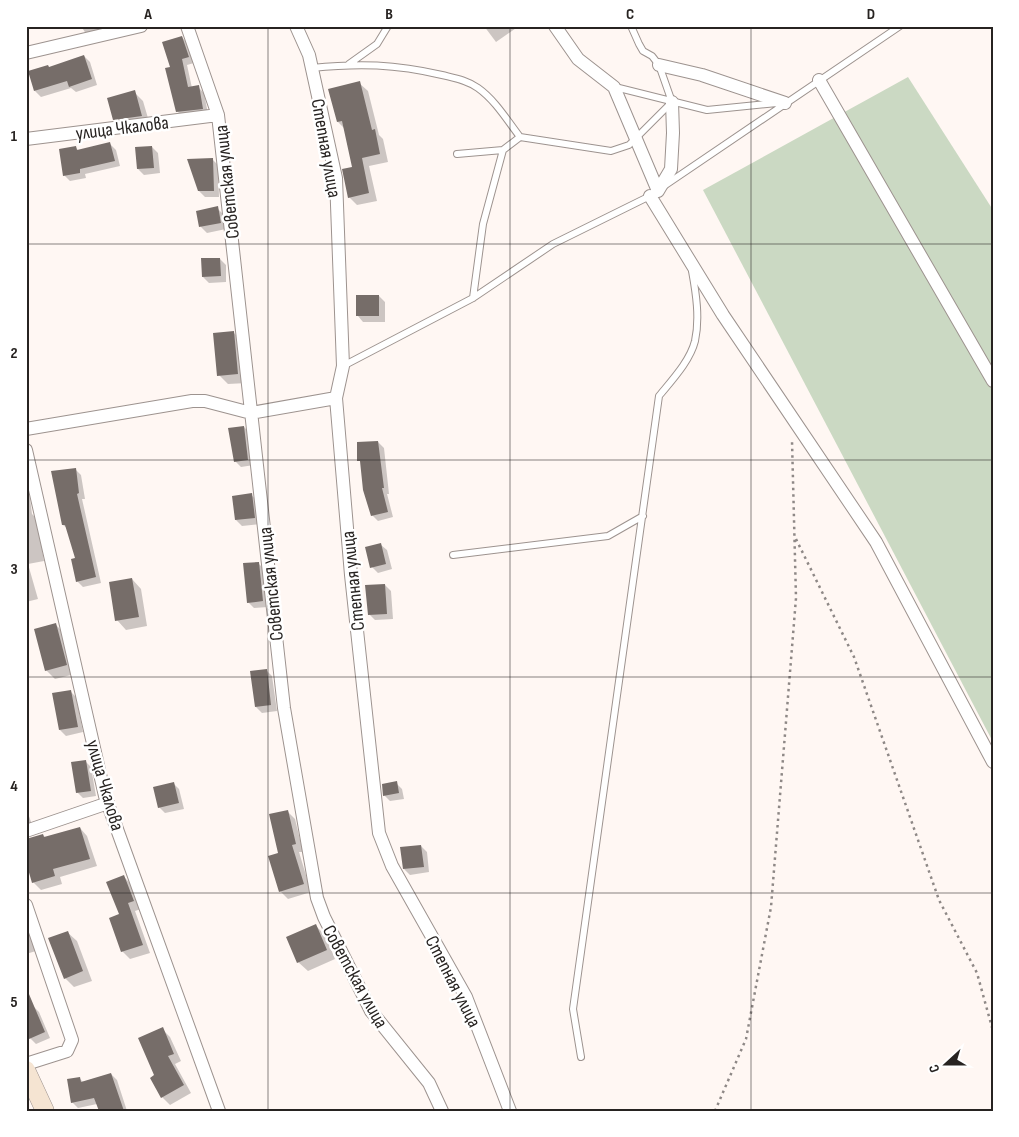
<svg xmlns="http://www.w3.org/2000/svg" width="1019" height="1137" font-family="'Sofia Sans Condensed',sans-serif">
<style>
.green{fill:#cbd9c3}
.shadow{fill:#0003}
.building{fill:#766d69}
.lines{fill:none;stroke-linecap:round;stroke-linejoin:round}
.service-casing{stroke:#9d938f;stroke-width:8}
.minor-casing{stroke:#9d938f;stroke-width:14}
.secondary-casing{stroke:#9d938f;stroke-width:19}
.path{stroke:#8e8886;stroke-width:2.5;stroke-dasharray:2.5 4;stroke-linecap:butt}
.service{stroke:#fff;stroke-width:6}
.minor{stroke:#fff;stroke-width:12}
.secondary{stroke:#f5e4d2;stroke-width:18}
.grid{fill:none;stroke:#272321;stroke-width:1;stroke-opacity:0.55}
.labels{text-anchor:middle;stroke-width:5;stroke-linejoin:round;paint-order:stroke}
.street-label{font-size:19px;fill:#272321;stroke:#fff}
.neatline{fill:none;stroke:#272321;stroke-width:2}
.grid-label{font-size:16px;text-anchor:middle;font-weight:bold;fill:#272321}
</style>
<rect width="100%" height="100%" fill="#fff7f3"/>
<!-- green -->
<path class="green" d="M908,77L993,210V742L703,190Z"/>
<!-- shadow -->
<path class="shadow" d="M81,26H106L108,32L88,37Z
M484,26H519L496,42Z
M182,37L187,43L194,63L187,65L192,88L198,87L204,93L208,114L183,117L177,111Z
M84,56L90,62L97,85L76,92L71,88L41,97L35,91L50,68Z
M359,83L368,91L379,135L383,139L388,162L369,166L377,201L357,205L349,197L353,168L345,129L338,122Z
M134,92L143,101L150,125L123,129L114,119Z
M110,144L116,150L120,166L85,174L86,178L70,181L64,175L76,148L79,151Z
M152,147L158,153L160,173L144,175L138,169Z
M212,159L218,165L219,197H205L199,191Z
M217,208L223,214L226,229L207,233L201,227L197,212Z
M220,259L226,265V282L209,283L203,277Z
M379,296L385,302V322H363L358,316Z
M233,332L242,341L247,383L228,384L219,375Z
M244,427L250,433L254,465L241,467L235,461Z
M378,442L384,448L389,494H387L393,517L378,521L372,515L362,463L359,460Z
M26,467L32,514L37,519L44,561L28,564L38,599L26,602Z
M75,469L81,475L85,499H82L101,583L83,587L77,581L76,559L67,528L63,525Z
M251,495L257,500L260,524L242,526L236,520L234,497Z
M381,545L387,550L392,569L378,573L372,567Z
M258,563L264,569L268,607L254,608L248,602Z
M132,579L141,589L147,626L126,630L117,620Z
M385,585L391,591L393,619L375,620L369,614Z
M56,625L65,634L75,674L55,679L46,670Z
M266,670L272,676L277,711L262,713L256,707Z
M70,691L76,697L83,732L66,736L60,730Z
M85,761L91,767L96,796L83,798L77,792Z
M173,783L179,789L184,809L165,813L159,807Z
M396,783L402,789L404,799L390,801L384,795Z
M26,808L34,830L26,836Z
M287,811L295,819L303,852H299L311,892L288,899L280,891L279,854Z
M80,828L87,836L97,866L60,877L62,884L41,890L33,882L43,835L46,838Z
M421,846L427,852L429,872L410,875L404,869Z
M124,877L132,885L141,909L135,911L150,953L130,959L122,951L120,915Z
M26,922L36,951L26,954Z
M316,926L325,935L335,959L308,971L298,962Z
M67,932L77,941L92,981L74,987L65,978Z
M33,1006L39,1012L50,1038L36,1044L30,1038Z
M162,1029L170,1037L181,1061L175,1064L191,1093L170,1105L162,1097L156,1076Z
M111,1074L117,1080L127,1111H100L97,1104L78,1108L72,1102L79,1078L83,1082Z"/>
<!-- building -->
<path class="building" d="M182,36L189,57L182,59L188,87L199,85L203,109L176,112L165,68L170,67L162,42Z
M84,55L92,79L69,87L67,81L34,91L28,71L48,65L49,67Z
M360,81L372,130L375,129L380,154L362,158L369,193L348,198L342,169L352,167L342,121L337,122L328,89Z
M135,90L142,116L113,120L107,98Z
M110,142L115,161L80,169V173L63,176L59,149L76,146L77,150Z
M152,146L154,168L137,169L135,147Z
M213,158L214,191H198L187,159Z
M218,206L221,223L199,227L196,211Z
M201,258H220L221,276L202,277Z
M356,295H379V316H356Z
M234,331L238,374L217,376L213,333Z
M244,426L248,460L234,462L228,428Z
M378,441L384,488H382L388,512L371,516L363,490L360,461H357V442Z
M76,468L79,493L77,494L96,577L76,582L71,559L75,558L65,525H62L51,471Z
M252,493L255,518L235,520L232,496Z
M381,543L386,564L370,568L365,547Z
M259,562L263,601L247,603L243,563Z
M132,578L139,617L115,621L109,582Z
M385,584L387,614L368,615L365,585Z
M56,623L67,665L45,671L34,629Z
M267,669L271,705L255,707L250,671Z
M71,690L78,727L59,730L52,693Z
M86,760L91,791L76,793L71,762Z
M397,781L399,793L383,796L382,784Z
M174,782L179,803L158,808L153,787Z
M288,810L296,844L292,845L304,884L279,892L268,856L278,853L269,814Z
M80,827L90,859L53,869L55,876L32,883L26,862V839L43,834L44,837Z
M421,845L424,867L403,869L400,847Z
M124,875L134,901L128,903L143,945L121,952L109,918L119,914L106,882Z
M316,924L327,950L297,963L286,937Z
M68,931L83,971L64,979L48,938Z
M26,987L45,1032L29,1039L26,1033Z
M163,1027L174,1054L168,1056L184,1085L161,1098L150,1078L154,1075L138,1038Z
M111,1073L124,1111H99L94,1098L71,1103L67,1079L80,1077L81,1082Z"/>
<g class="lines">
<!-- service casing -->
<g class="service-casing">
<path id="service" d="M349,64L377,44L388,26
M312,68C359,63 395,64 442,75C454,78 467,80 478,88C495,100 507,120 520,137
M615,87L707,110L777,103
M457,154L503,150L520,137L611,151L629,145L672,102L659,65L652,56L643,51L639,44L631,26
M664,186L900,26
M473,298L483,224L503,150
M343,366L473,298L553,244L652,195
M453,555L608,536L643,516
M581,1057L573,1009L659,396C672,380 690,361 695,341C700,318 696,293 692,271"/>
</g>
<!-- minor casing -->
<g class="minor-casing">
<path id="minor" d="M187,26L218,115L284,708L317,898L324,917L371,1011L429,1083L442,1111
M296,26L309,55L336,178L343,366L336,398L351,575L379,833L392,866L466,997L510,1111
M555,26L578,59L614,87L658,191
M26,53L141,26
M659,65L702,75L785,103
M819,80L993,381
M26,139L218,115
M658,191L671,169L673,133L672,102
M650,196L723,315L876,542L993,762
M26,429L192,401H205L251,413L336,398
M26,450L105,796L219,1111
M26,831L108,803
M26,905L72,1040L67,1051L26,1064"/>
</g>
<!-- secondary casing -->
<g class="secondary-casing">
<path id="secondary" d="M26,1070L45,1111"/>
</g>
<!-- path -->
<path class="path" d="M796,539L854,657L939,900L977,973L993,1031
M715,1111L746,1039L771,907L796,598L792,441"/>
<!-- service -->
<use href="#service" class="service"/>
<!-- minor -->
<use href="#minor" class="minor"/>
<!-- secondary -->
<use href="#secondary" class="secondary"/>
</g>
<!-- grid -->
<path class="grid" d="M268,26V1111M510,26V1111M751,26V1111M26,244H993M26,460H993M26,677H993M26,893H993"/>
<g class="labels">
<!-- street labels -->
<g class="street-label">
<text transform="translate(122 127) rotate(-7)" y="7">улица Чкалова</text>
<text transform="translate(327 148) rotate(80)" y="7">Степная улица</text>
<text transform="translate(226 182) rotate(-96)" y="7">Советская улица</text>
<text transform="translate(352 581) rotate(-96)" y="7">Степная улица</text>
<text transform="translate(270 584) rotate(-96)" y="7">Советская улица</text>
<text transform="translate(106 785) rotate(74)" y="7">улица Чкалова</text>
<text transform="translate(356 976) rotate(61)" y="7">Советская улица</text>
<text transform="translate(454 981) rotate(63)" y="7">Степная улица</text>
</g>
</g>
<!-- border -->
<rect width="1019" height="1137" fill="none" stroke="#ffffff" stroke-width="55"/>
<!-- north arrow -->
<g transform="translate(946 1064) rotate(249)" stroke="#ffffff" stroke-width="4" paint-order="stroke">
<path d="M0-4L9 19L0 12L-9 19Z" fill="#272321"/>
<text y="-8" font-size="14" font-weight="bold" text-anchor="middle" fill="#272321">С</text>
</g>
<rect x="28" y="28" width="964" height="1082" class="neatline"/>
<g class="grid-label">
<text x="148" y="19">A</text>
<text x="389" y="19">B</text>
<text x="630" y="19">C</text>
<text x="871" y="19">D</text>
<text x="14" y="141">1</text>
<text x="14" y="358">2</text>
<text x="14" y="574">3</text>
<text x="14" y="791">4</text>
<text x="14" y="1007">5</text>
</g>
</svg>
